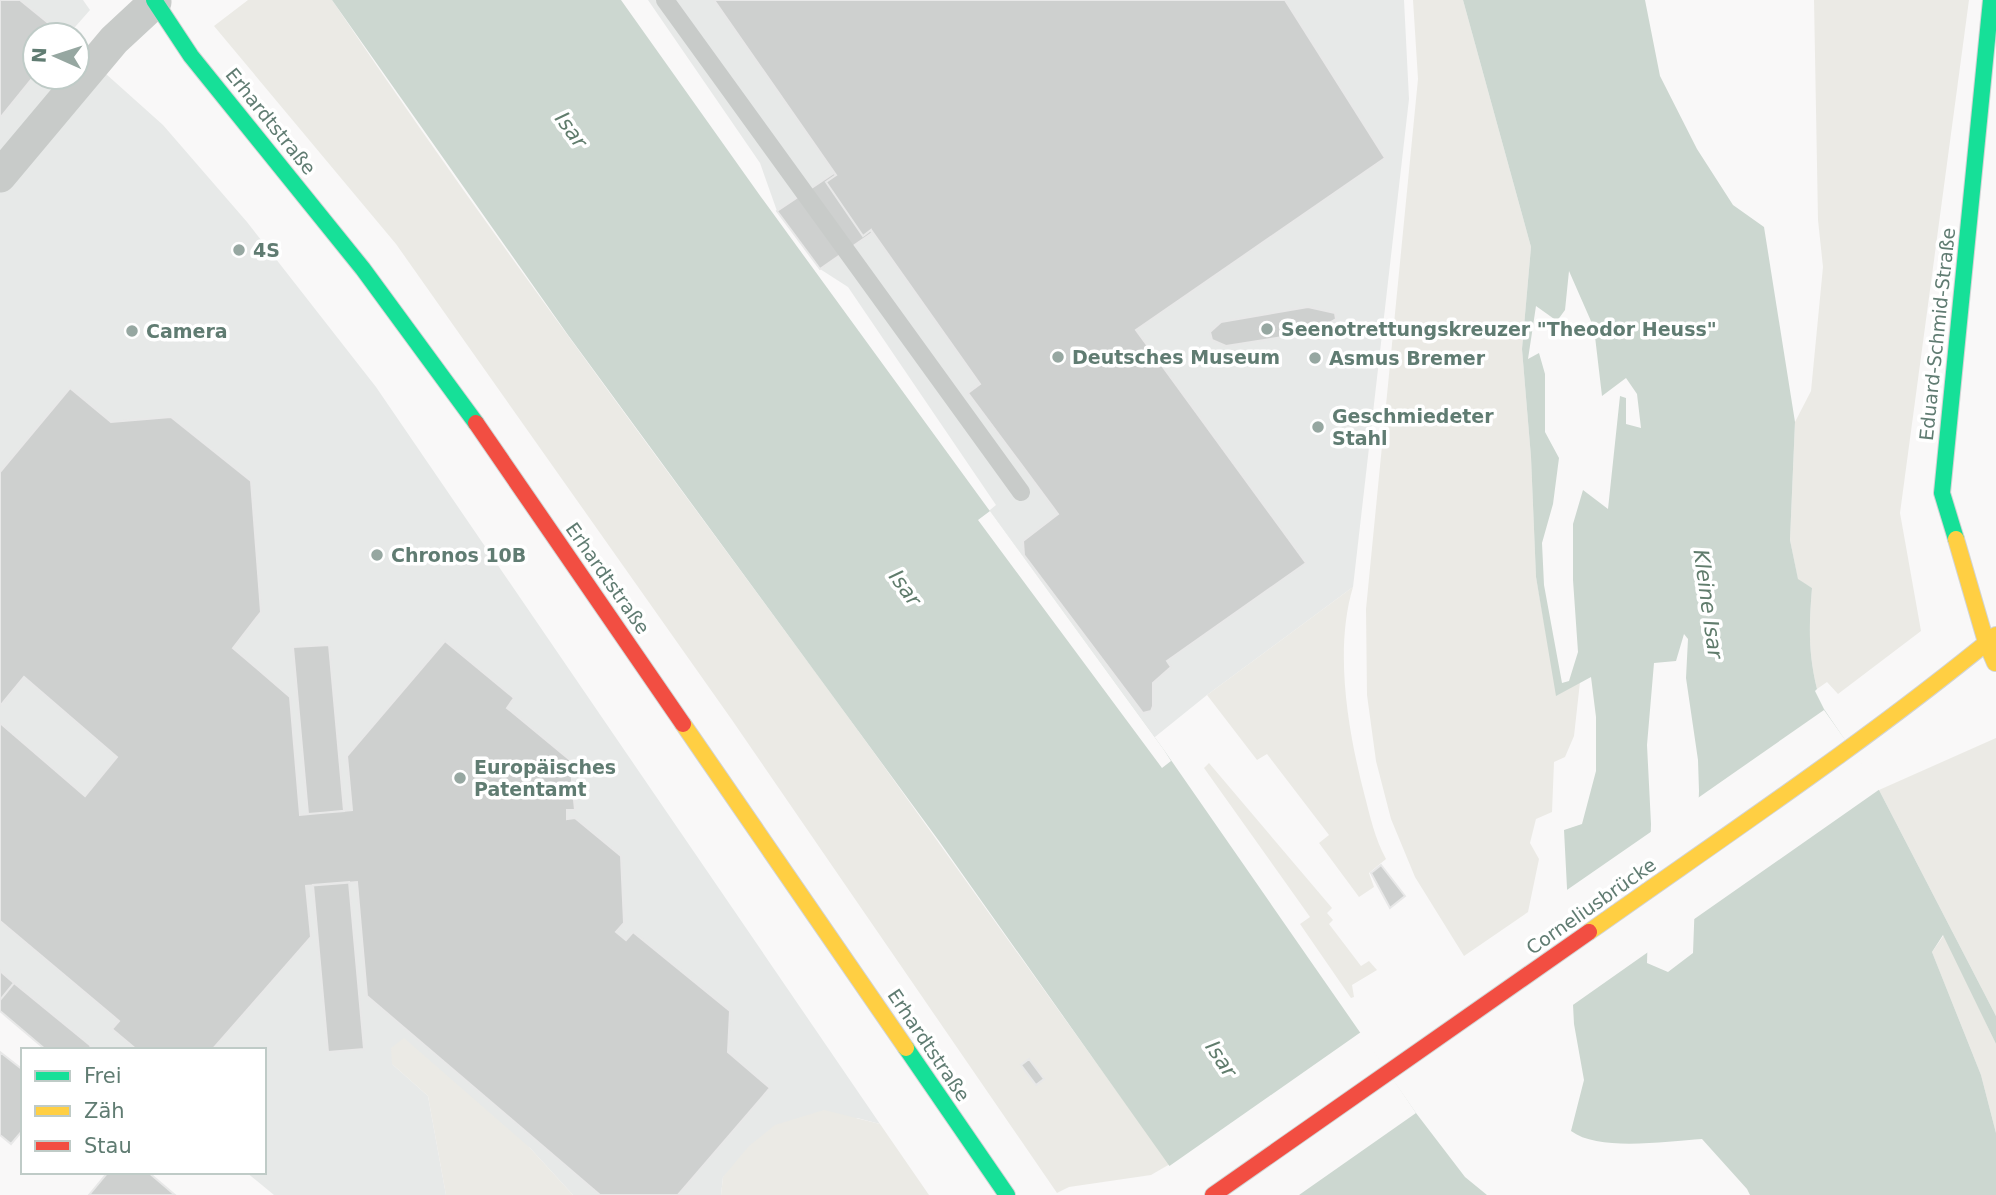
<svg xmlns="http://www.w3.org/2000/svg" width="1996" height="1195" font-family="'DejaVu Sans',sans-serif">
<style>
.built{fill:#e7e9e8}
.green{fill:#ebeae5}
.water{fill:#ccd7d0;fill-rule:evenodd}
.pier{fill:#f9f8f8}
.building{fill:#ced0cf;stroke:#e8e8e8;stroke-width:2}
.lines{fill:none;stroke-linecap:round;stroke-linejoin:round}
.fast-casing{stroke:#d2d4d4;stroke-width:18}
.slow-casing{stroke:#d2d4d4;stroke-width:18}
.jam-casing{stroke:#d2d4d4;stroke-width:18}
.lane{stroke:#c8cbc9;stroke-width:18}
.street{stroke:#c8cbc9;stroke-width:33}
.fast{stroke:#16e098;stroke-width:16}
.slow{stroke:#ffcf43;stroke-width:16}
.jam{stroke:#f24e42;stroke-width:16}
.poi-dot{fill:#96a7a1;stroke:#fff;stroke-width:2.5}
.labels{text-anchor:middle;stroke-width:7;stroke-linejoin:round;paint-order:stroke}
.street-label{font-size:19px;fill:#607c72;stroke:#fff}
.poi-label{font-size:19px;font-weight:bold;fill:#607c72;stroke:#fff;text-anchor:start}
.water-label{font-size:21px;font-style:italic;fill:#607c6c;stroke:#fff}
</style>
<rect width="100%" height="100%" fill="#f9f8f8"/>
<!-- built -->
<path class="built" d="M0,0H83L90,10L68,35H35V77H77V48L163,125L247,222L376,387L880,1124L857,1118L723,1177L721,1195H573L530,1148L392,1064L428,1096L446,1195H274L246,1172H264V1050H95L0,971Z
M648,0H1404L1409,99L1353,587L1207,695L1145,745L978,520L996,505L848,287L820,269L777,211L760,163Z"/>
<!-- green -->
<path class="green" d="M248,0H332C486,229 652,450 816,673C935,835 1050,1001 1170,1164L1151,1175L1069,1187L1057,1193L732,720L396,244L214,26Z
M1413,0H1463L1531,247L1522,349L1531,457L1536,577L1557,695L1580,682L1574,736L1565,757L1554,762L1552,812L1536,819L1530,843L1539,859L1528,912L1464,956L1415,877L1391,819L1376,761L1367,695L1366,609L1418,79Z
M1814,0H1969L1900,513L1921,631L1838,694L1827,682L1817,689C1808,652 1809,625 1812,588L1798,580L1790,540L1795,422L1811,391L1823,267L1818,220Z
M1353,587C1334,650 1348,731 1364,793C1370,816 1375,839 1386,859L1369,873L1374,887L1359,897L1319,843L1329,835L1267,754L1257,760L1207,695Z
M1996,738V1016L1879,790Z
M1209,763L1332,908L1327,913L1333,920L1329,924L1361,966L1369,961L1377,970L1352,985L1354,997L1351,998L1300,924L1310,917L1204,768Z
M1944,935L1996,1044V1133L1981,1075L1932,952Z
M404,1038L530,1148L573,1195H446L428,1096L392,1064L391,1048Z
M824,1110L880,1124L929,1195H721L723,1177L749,1146L775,1125Z"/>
<!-- water -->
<path class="water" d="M332,0H621L761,197L1164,750L1416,1113L1465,1177L1487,1195H1190L939,841L568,335Z
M1463,0H1645L1660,76L1697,149L1733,205L1764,227L1795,422L1790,540L1798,579L1812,588C1809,625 1808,652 1817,689L1815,691L1824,709L1879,790L1996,1016V1044L1943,935L1932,952L1981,1075L1996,1133V1195H1750L1747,1189L1702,1139C1667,1141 1599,1152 1571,1131L1584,1080L1574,1024L1564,830L1582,824L1596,771V717L1591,677L1556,696L1536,577L1531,457L1522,349L1531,247ZM1569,271L1594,328L1602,396L1626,378L1637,394L1641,428L1626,424V398L1620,396L1608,509L1583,490L1573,524V580L1578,652L1569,681L1562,683L1544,585L1542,543L1553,504L1559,458L1545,432V374L1539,353L1528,359L1536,306L1557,321L1565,310ZM1684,634L1688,639L1686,678L1698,760L1699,791L1693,953L1668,972L1647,963L1651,824L1647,745L1654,663L1676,661Z"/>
<!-- pier -->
<path class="pier" d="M990,511L1164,750L1171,761L1162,768L978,520Z
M1824,710L1880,789L1690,922L1695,800Z
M1655,829L1651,950L1570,1007L1564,892Z
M1361,1032L1416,1113L1299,1195H1186L1168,1167Z"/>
<!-- building -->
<path class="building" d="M0,0H20L63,35H35V75L0,118Z
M714,0H1285L1385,158L1136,330L1306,563L1167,661L1171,667L1153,683V706L1151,711L1143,713L1024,555L1023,541L1058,514L968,393L980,384L871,230L863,236L826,182L836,175Z
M834,173L836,175L826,182L863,236L871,230L872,233L820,269L777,211Z
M1308,307L1335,313L1336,319L1314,332L1226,346L1212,340L1210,332L1221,322Z
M70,388L111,422L171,417L251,481L261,612L233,648L290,697L300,815L352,810L347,756L445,641L514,698L507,708L570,760L575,810H567V819L575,818L621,856L624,923L616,932L626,940L633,932L730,1011L728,1052L770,1088L678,1195H600L367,996L357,882L306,886L311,937L212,1050H137L112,1029L119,1021L0,921V723L85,796L117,757L24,677L0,706V472Z
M329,645L344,811L308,814L293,647Z
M1381,865L1405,896L1390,908L1371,873Z
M349,882L364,1049L328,1052L313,885Z
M0,971L14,983L0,1000Z
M14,983L91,1046L88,1050H46L0,1011V1000Z
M0,1052L23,1070V1130L11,1144L0,1135Z
M1029,1059L1044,1079L1036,1085L1021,1065Z
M108,1172H148L175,1195H89Z"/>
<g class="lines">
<!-- fast casing -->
<g class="fast-casing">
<path id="fast" d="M154,0L191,56L363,269L476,423
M1956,539L1942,493L1991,0
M906,1048L1007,1195"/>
</g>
<!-- slow casing -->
<g class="slow-casing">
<path id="slow" d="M1956,539L1986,642L1995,663
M683,724L906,1048
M1589,932C1726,835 1867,741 1996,635"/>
</g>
<!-- jam casing -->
<g class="jam-casing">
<path id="jam" d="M476,423L683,724
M1213,1195L1589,932"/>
</g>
<!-- lane -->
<path class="lane" d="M665,0L1021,492"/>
<!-- street -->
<path class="street" d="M0,176L114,40L155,2"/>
<!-- fast -->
<use href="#fast" class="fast"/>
<!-- slow -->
<use href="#slow" class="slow"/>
<!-- jam -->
<use href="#jam" class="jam"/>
</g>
<!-- markers -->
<g class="poi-dot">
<circle cx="239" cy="250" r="7"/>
<circle cx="1267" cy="329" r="7"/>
<circle cx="132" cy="331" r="7"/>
<circle cx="1058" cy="357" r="7"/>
<circle cx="1315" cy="358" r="7"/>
<circle cx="1318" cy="427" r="7"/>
<circle cx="377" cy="555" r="7"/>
<circle cx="460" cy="778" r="7"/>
</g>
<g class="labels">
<!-- street labels -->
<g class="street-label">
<text transform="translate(271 121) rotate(51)" y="7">Erhardtstraße</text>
<text transform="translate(1937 334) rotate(-84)" y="7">Eduard-Schmid-Straße</text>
<text transform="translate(608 578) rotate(55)" y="7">Erhardtstraße</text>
<text transform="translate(1591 906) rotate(-35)" y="7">Corneliusbrücke</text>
<text transform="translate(929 1045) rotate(56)" y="7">Erhardtstraße</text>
</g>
<!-- poi labels -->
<g class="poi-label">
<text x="253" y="257">4S</text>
<text x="1281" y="336">Seenotrettungskreuzer "Theodor Heuss"</text>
<text x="146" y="338">Camera</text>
<text x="1072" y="364">Deutsches Museum</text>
<text x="1329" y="365">Asmus Bremer</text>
<text x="1332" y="423">Geschmiedeter<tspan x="1332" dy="22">Stahl</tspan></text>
<text x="391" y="562">Chronos 10B</text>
<text x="474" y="774">Europäisches<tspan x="474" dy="22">Patentamt</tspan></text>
</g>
<!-- water labels -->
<g class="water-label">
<text transform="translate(571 130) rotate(54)" y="7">Isar</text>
<text transform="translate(905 588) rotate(54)" y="7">Isar</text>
<text transform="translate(1708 604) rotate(82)" y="7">Kleine Isar</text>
<text transform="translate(1221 1059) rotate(57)" y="7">Isar</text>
</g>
</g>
<!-- legend -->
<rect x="21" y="1048" width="245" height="126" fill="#ffffff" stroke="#bfcbc7" stroke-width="2"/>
<rect x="35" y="1071" width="35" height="10" fill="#16e098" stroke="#bfcbc7" stroke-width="2"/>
<text x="84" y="1083" font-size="21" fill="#607c72">Frei</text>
<rect x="35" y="1106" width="35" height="10" fill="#ffcf43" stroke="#bfcbc7" stroke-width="2"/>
<text x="84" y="1118" font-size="21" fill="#607c72">Zäh</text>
<rect x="35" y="1141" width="35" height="10" fill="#f24e42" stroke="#bfcbc7" stroke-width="2"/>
<text x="84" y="1153" font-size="21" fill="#607c72">Stau</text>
<!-- north arrow -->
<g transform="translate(56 56) rotate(273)"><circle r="33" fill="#ffffff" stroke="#bfcbc7" stroke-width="2"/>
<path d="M0-5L12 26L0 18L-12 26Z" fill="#96a7a1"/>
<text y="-10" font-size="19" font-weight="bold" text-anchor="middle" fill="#607c72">N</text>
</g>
</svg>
